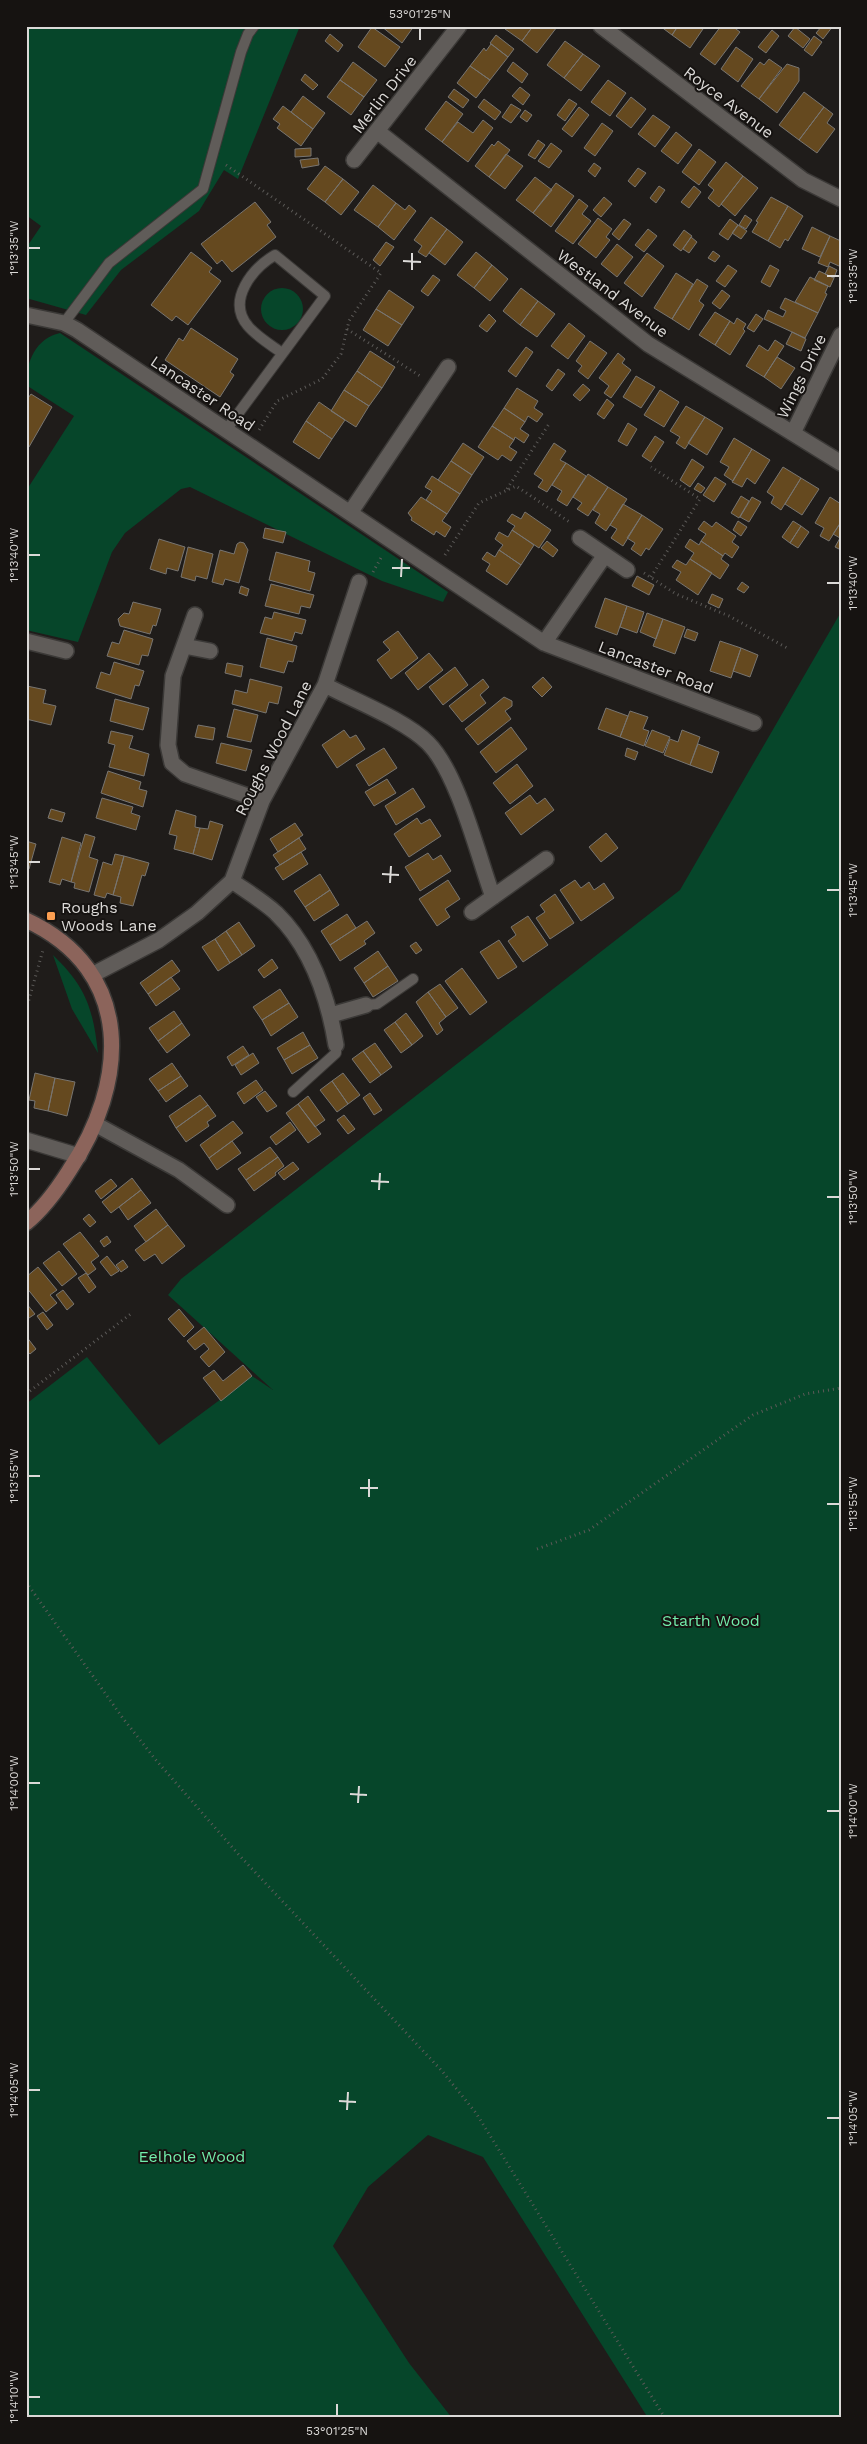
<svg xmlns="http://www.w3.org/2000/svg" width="867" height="2444" font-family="'Work Sans',sans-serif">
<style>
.green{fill:#06462a}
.building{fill:#65491f;stroke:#787571}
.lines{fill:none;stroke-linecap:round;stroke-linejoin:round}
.lane-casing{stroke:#3b3937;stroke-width:12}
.street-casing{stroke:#3b3937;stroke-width:18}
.secondary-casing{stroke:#3b3937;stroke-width:18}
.path{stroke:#5c5a58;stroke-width:3;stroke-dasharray:1 4;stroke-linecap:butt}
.lane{stroke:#605c59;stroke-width:10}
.street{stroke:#605c59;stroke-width:15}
.secondary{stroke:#8c645b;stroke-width:15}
.ticks{fill:none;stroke:#dbd9d7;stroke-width:2}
.poi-dot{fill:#fb9e51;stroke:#161311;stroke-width:2}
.labels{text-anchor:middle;stroke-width:4;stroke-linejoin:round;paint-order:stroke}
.street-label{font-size:16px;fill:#dbd9d7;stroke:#161311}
.poi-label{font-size:16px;fill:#dbd9d7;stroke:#161311;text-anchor:start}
.park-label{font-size:16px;fill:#72edab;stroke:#161311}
.neatline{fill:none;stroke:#dbd9d7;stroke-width:2}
.ticks-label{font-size:12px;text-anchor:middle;fill:#dbd9d7}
</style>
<rect width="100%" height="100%" fill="#1f1c1a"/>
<!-- green -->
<path class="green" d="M26,26H300L238,179L224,170L199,211L121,270L86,315L26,298V248L41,226L26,215Z
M261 309a21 21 0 1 1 42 0a21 21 0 1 1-42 0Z
M60,333L448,592L443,602L382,581L190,487L181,489L125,533L112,552L78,642L26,630V491L74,416L26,385C26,362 36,338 60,333Z
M841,612V2418H648L483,2157L428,2135L368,2187L333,2246L409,2363L452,2418H26V1404L87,1357L159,1445L252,1376L273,1390L168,1295L181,1279L680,890Z
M53,955C86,987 93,1008 98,1053L72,1009Z"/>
<!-- building -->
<path class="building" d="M381,26H414L402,43Z
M507,26H533L522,41L505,29Z
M533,26L557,27L537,53L522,41Z
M660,26H678L672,35Z
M678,26H705L690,48L672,35Z
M721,26H732L740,32L715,65L700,54Z
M822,26H833L823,39L816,33Z
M372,27L400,47L385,67L358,47Z
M795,27L810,39L803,48L788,36Z
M772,30L779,36L766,53L758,47Z
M330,34L343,45L338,52L325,41Z
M496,35L514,49L508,57L490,43Z
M814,36L822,42L812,56L804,50Z
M565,41L583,54L564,78L547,65Z
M491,44L508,57L490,80L470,66L484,48L486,51Z
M736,47L753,59L738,82L721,69Z
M583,54L600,66L581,91L564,78Z
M769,59L782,68L759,99L741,86L760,62L764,65Z
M353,62L377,80L364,97L340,80Z
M513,62L528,74L522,83L507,71Z
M787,64L799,68V81L777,113L759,99Z
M470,66L490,80L476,98L457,83Z
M305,74L318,85L313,90L301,80Z
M340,80L364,97L351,115L327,97Z
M608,80L626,93L610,116L591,102Z
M520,87L530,95L523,105L512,96Z
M454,89L469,100L463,108L448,97Z
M804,92L824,107L799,140L779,125Z
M303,96L325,113L313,129L291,112Z
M631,97L646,109L631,128L616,116Z
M484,99L501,112L495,120L478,107Z
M569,99L577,104L565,121L557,115Z
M446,101L463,114L442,142L425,129Z
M511,104L521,110L511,123L502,117Z
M283,106L313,129L301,146L277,128L280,124L273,119Z
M579,107L589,115L572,137L562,129Z
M824,107L833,114L827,123L835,129L817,153L799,140Z
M525,110L532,115L527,122L520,117Z
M653,115L670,127L655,147L638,134Z
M483,120L493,128L468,162L442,142L458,122L473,133Z
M602,123L613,131L595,156L584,148Z
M676,132L692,145L678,164L661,151Z
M538,140L545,145L535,159L528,155Z
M498,141L510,150L489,177L475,166L492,144L494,146Z
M551,143L562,151L549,168L538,161Z
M311,148V156L295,157V149Z
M699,149L716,162L699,185L682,172Z
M506,154L523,166L505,189L489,177Z
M318,158L319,165L302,168L300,160Z
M726,162L743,176L719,207L708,198L714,190L708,185Z
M594,163L601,168L595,177L588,171Z
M325,166L343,179L325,202L307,189Z
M638,168L646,173L635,187L628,181Z
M743,176L758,188L735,216L721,204Z
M535,177L552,190L533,213L516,200Z
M343,179L359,192L341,215L325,202Z
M556,183L574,196L551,227L533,213Z
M373,185L396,203L378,227L354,210Z
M659,186L665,190L656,203L650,198Z
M694,186L701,192L689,208L681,202Z
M604,197L612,204L601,217L593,210Z
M771,197L788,206L768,241L752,232L758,222L756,221Z
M579,199L588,206L582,214L591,221L573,244L555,231Z
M255,202L271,222L267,225L276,237L232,272L222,260L217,264L201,244Z
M396,203L405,210L409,205L416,211L394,240L378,227Z
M788,206L803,216L788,241L785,239L780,248L768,241Z
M745,215L752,220L746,229L739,225Z
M431,217L447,229L426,257L418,252L422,246L414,240Z
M598,218L612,229L606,237L610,240L596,258L578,244Z
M624,219L631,224L619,240L612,234Z
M730,219L738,225L728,240L719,234Z
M738,225L747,231L741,239L732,233Z
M812,227L830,236L820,257L802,249Z
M447,229L463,242L445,265L429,253Z
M648,229L657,236L644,252L635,245Z
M684,230L692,236L681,251L673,245Z
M830,236L841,241V262L839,266L830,262L828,267L818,263Z
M691,237L697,242L689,253L683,249Z
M386,242L394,247L380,266L373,260Z
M617,244L633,257L617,277L601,264Z
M713,251L720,256L715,262L708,258Z
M191,252L212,268L209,272L221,281L188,325L176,316L172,321L151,305Z
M476,252L492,265L474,288L457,275Z
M647,253L664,266L642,297L624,283Z
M492,265L508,279L490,301L474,288Z
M728,265L737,271L725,287L716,281Z
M770,265L779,270L770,287L761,282Z
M829,266L837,270L834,278L825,274Z
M819,271L834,278L830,287L814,280Z
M676,273L693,284L672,319L654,308Z
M433,275L440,280L428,296L421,291Z
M810,277L828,286L825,293L827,294L818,313L795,302Z
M697,279L708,286L699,301L704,305L689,330L672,319Z
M521,288L538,301L520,325L503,311Z
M389,290L414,307L402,325L376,309Z
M722,290L730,296L720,309L712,303Z
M785,298L818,313L805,338L764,319L768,310L783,317L786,311L780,308Z
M538,301L555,314L537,337L520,325Z
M376,309L402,325L388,346L363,330Z
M715,312L730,321L715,345L699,335Z
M489,314L496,321L487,332L479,326Z
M756,314L763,319L754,332L747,328Z
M737,318L746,324L743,329L745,331L730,355L715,345L730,321L734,324Z
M569,323L585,336L568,359L551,346Z
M191,328L238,359L230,372L234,375L220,397L165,360L179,338L183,341Z
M792,332L806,339L801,351L786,344Z
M775,340L784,346L764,377L746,366L759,345L768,351Z
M590,341L607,353L588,379L578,371L582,366L576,361Z
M526,347L533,352L516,377L508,371Z
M370,351L395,367L382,388L357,371Z
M618,353L625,359L622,363L631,370L611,398L604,393L609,386L599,378Z
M777,357L795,368L781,389L764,377Z
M558,369L565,374L552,391L546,386Z
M357,371L382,388L369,406L344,390Z
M636,376L655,387L641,408L623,397Z
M583,384L590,390L580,401L573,395Z
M517,388L538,401L534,408L543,414L537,422L528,416L525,422L504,408Z
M344,390L369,406L356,427L331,411Z
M660,390L679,402L664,427L644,415Z
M31,394L52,407L29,447L26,445V401Z
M607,399L614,405L604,419L597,414Z
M319,402L345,420L332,439L306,421Z
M686,406L705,417L685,449L676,443L680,437L670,431Z
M504,408L525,422L520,429L529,435L524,443L515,437L514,440L492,426Z
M705,417L723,428L707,455L688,443Z
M306,421L332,439L319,459L293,442Z
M628,423L637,429L627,446L618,441Z
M492,426L514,440L509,447L517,452L511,461L502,455L498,460L478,447Z
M655,436L664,442L651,462L642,456Z
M734,438L752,449L733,481L724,475L729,467L720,462Z
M463,443L484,457L472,475L451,461Z
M554,443L566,451L560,460L566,463L547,492L538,487L543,480L534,474Z
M752,449L770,460L755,484L747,478L742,487L732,482Z
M692,459L704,467L690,487L680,480Z
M451,461L472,475L460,494L438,480Z
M566,463L586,476L567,506L557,500L562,491L552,485Z
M783,467L801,478L781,510L771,503L774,497L767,492Z
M588,474L608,487L588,516L577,509L582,503L573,497Z
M432,476L460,494L447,514L426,500L432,491L425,487Z
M715,477L726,484L714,502L703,495Z
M801,478L819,489L802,515L785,504Z
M698,483L705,488L701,493L694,489Z
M608,487L627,499L606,531L595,523L600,514L593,510Z
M741,496L749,501L739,518L731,513Z
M421,497L447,514L442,521L451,527L445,537L436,531L434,535L411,520L412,518L408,513Z
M752,497L761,502L749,522L740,517Z
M830,497L841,504V522L829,541L820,536L824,528L815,523Z
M623,504L642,515L623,546L611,538L617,529L610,525Z
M525,512L551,530L539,548L512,530L515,526L507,521L512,514L521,519Z
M642,515L663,529L649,550L646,548L641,556L631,549L635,543L627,538Z
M704,521L712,527L716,522L736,536L732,542L739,547L732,558L725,553L723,556L701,541L706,534L698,529Z
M738,521L747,527L741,536L733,530Z
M793,521L801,526L790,543L782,537Z
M841,522V550L835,547L840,538L833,534Z
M801,526L809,532L798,548L790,543Z
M265,528L286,532L283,543L263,538Z
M512,530L534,545L521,565L499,550L503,545L495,539L499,532L508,537Z
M159,539L185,547L178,571L167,568L166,574L150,569Z
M690,539L699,545L701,541L723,556L721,559L729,565L720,579L690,559L694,553L685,547Z
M547,541L558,550L553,557L541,548Z
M240,542L244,543L248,550L239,583L225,579L223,585L212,582L220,550L234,554L237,544Z
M188,547L213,554L207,579L196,576L195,581L181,577Z
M499,550L521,565L507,585L486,571L490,564L482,559L487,552L495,557Z
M276,552L310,561L308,571L315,573L310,591L269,580Z
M690,559L712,573L698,595L676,580L681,572L672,567L677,560L686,565Z
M637,576L654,585L649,595L632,586Z
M742,582L749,587L744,593L737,589Z
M271,584L314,595L310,608L301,606L299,614L265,606Z
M241,586L249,589L247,596L239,593Z
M712,594L723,599L719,608L708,603Z
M605,598L627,606L617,635L595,627Z
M133,602L161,609L156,626L153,625L150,634L120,626L118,619L124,613L129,614Z
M627,606L644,612L637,633L620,627Z
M274,612L306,620L302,634L295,632L292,641L260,633L265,617L272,619Z
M647,613L663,619L656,639L640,632Z
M663,619L685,627L675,654L653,646Z
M687,629L698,633L695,641L684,637Z
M124,630L153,639L148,656L142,655L139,665L107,656L112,642L119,644Z
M398,631L418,658L391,679L377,660L390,650L383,642Z
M267,638L297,646L293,662L288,661L284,673L260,667Z
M720,641L741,648L731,678L710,671Z
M741,648L758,655L750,677L733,671Z
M429,653L443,670L418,690L405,673Z
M114,662L144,671L139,686L135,685L131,699L96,688L101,672L110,675Z
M227,663L243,666L241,677L225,673Z
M455,667L468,685L443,705L429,687Z
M543,677L552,687L542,697L532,687Z
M250,679L282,687L278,704L269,702L266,713L232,704L235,690L247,693Z
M483,679L489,687L480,695L486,703L462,722L449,706Z
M27,686L46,690L43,703L56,706L51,725L26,719Z
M504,697L512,701V706L505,711L511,719L478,745L465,729Z
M115,699L149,708L143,730L110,721Z
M606,708L628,716L620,737L598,729Z
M234,709L258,715L251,742L227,737Z
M630,711L648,717L643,729L649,731L644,746L620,737Z
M198,725L215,728L213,740L195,737Z
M511,727L527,749L496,773L480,752Z
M344,730L350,738L356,735L365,749L337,768L322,745Z
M652,730L670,737L663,753L645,746Z
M682,730L700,737L690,765L664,755L670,739L678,742Z
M111,731L133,736L129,748L149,754L144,776L109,767L115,745L108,743Z
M221,743L252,750L246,771L216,763Z
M698,744L719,752L712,773L690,765Z
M384,748L397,768L369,786L356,765Z
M627,748L638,752L635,760L625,756Z
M517,764L533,786L510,804L493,783Z
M108,771L141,782L139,789L147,791L143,807L101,793Z
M387,779L396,793L374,806L365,792Z
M413,788L425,807L396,825L385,806Z
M530,795L537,804L545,798L554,810L521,835L505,813Z
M102,798L133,807L131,813L140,816L136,830L96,818Z
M51,809L65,813L62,822L48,818Z
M176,810L196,816L195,827L200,828L193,854L174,849L177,836L169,834Z
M417,818L421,824L430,819L441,836L409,857L394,834Z
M210,821L223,825L212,860L193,854L200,828L208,829Z
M295,823L303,835L278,852L270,839Z
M606,833L618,848L601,862L589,847Z
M85,834L95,837L89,857L98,860L89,892L74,888L75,883L71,882Z
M62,837L81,843L71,882L62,879L60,885L49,882Z
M299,838L306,849L280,865L273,855Z
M26,841L36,844L29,869L26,868Z
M301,852L308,864L283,880L275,868Z
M428,853L433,860L441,855L451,871L420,891L405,867Z
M115,854L124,856L113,895L107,893L105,898L94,895L103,862L112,865Z
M124,856L149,863L145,876L142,875L133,906L120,903L121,897L113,895Z
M320,874L330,890L305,907L294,891Z
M448,880L460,899L445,909L450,917L437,926L419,899Z
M575,880L581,888L589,882L594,890L604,883L614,898L581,921L560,890Z
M330,890L339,905L314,921L305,907Z
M555,894L574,923L550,939L536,918L545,912L540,905Z
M347,914L356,928L330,945L321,931Z
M528,916L548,945L523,962L508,941L516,935L511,927Z
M367,921L375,933L364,941L366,944L340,961L330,945Z
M239,922L255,946L242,955L226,931Z
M226,931L242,955L230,963L215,939Z
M215,939L230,963L218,971L202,947Z
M499,940L517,967L498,979L480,952Z
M416,942L422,950L416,954L410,946Z
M378,951L388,966L364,983L354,968Z
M272,959L278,968L264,978L258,970Z
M172,960L180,971L148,994L140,983Z
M388,966L398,981L373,997L364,983Z
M462,968L487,1002L470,1015L445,981Z
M171,977L180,989L156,1006L148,994Z
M440,984L458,1008L446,1017L428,992Z
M280,989L289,1003L262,1020L253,1007Z
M428,992L446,1017L439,1023L443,1030L437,1035L416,1002Z
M289,1003L298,1017L271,1036L262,1020Z
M174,1011L182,1023L158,1041L149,1028Z
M406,1013L423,1036L412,1045L395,1022Z
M395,1022L412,1045L401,1053L384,1030Z
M182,1023L190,1035L167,1053L158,1041Z
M303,1032L310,1045L284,1060L277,1048Z
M375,1043L392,1067L381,1075L363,1051Z
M310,1045L318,1058L292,1074L284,1060Z
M243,1046L249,1055L232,1066L227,1057Z
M363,1051L381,1075L370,1083L352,1059Z
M253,1053L259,1063L241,1075L235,1065Z
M172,1063L181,1076L158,1091L149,1079Z
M35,1073L55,1078L48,1111L34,1108L35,1101L29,1100Z
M343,1073L360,1095L348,1104L332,1081Z
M181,1076L188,1086L166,1102L158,1091Z
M55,1078L75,1082L67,1116L48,1111Z
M256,1080L263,1090L244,1104L237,1093Z
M332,1081L348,1104L337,1112L320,1090Z
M265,1091L277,1106L267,1112L256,1097Z
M370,1093L382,1110L374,1115L363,1098Z
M200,1095L208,1105L176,1128L169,1116Z
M308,1096L325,1120L315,1127L298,1104Z
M298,1104L321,1134L308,1143L286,1113Z
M208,1105L216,1116L207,1122L209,1126L186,1142L176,1128Z
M344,1115L355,1129L348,1134L337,1120Z
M233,1121L243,1133L209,1158L200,1145Z
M290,1122L296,1130L276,1145L270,1137Z
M232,1141L241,1153L217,1170L209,1158Z
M270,1147L278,1157L246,1180L238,1169Z
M278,1157L284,1166L275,1173L276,1175L254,1191L246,1180Z
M293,1162L299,1169L284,1180L278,1173Z
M132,1178L141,1190L111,1213L102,1202Z
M111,1179L117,1186L101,1199L95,1191Z
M141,1190L151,1203L128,1220L119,1207Z
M156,1209L168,1225L146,1242L134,1226Z
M89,1214L96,1222L90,1227L83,1219Z
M168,1225L185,1246L162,1264L155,1254L144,1261L135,1250Z
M80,1232L99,1256L91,1262L96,1269L88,1275L63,1244Z
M107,1236L111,1242L104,1247L100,1241Z
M59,1251L77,1274L62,1286L43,1263Z
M107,1256L119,1271L111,1276L100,1262Z
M123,1260L128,1267L121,1272L116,1265Z
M38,1267L57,1290L50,1295L57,1303L46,1312L26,1287V1277Z
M86,1273L96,1287L89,1293L78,1278Z
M63,1290L74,1304L67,1310L56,1295Z
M26,1303L35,1314L26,1320Z
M179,1309L194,1327L184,1337L168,1319Z
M43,1312L53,1325L47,1330L37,1316Z
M204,1327L225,1352L209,1367L200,1357L209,1349L204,1343L195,1350L187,1341Z
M26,1336L36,1349L30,1354L26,1350Z
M243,1365L252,1376L221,1401L203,1378L214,1370L223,1381Z"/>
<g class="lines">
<!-- lane casing -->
<g class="lane-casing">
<path id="lane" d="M64,323L109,263L203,189L241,52L248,34L254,26
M226,430L325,296L275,255C253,268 226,300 248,326C256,336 271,345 282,353
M366,1005L377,1004L413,979
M293,1092L336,1053V1045"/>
</g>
<!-- street casing -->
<g class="street-casing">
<path id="street" d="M601,26L803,180L841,199
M377,131L648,344L841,463
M354,160L459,26
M26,315L64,323L77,330L544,643L754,723
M793,433L841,335
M350,513L448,367
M580,538L627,570
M195,615L173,676L168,745L172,763L185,774L262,801
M26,641L66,651
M544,643L605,555
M184,646L210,651
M325,685C355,701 405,720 428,743C458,773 478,856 493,897
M232,881C246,891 263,901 276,913C312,948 328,997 336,1045
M472,912L546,859
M92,975L159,940L197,913L232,881L262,801L325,685L359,582
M331,1015L366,1005
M95,1124L179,1170L227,1205
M26,1140L79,1156"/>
</g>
<!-- secondary casing -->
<g class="secondary-casing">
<path id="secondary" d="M26,920C136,971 128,1083 69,1171C57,1190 43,1209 26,1223"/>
</g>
<!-- path -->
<path class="path" d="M226,165L381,273L349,321L341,354L322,379L277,401L259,430
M347,329L420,376
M507,489L549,424
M445,555L479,503L516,486L571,523
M373,572L382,556
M644,573L676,594L729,616L789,649
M651,577L700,499L651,467
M26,1010L43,950
M26,1394L132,1313
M537,1549L589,1530L753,1415L805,1394L841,1388
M26,1582L122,1717L155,1759L239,1855L442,2071L476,2113L665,2418"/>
<!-- lane -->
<use href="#lane" class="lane"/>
<!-- street -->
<use href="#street" class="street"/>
<!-- secondary -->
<use href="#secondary" class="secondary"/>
</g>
<!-- ticks -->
<path class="ticks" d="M420,40V28M28,248H40M403,261L421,262M412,270V253M827,276H840M28,555H40M392,568H410M401,577L402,559M827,583H840M28,862H40M382,874L399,875M390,883L391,866M827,890H840M28,1169H40M371,1181L389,1182M379,1190L380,1173M827,1197H840M28,1476H40M360,1488H378M369,1497V1479M827,1504H840M28,1783H40M350,1794L367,1795M358,1803L359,1786M827,1811H840M28,2090H40M339,2101L356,2102M347,2110L348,2092M827,2118H840M28,2397H40M337,2416V2404"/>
<!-- markers -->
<rect class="poi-dot" x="46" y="911" width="10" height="10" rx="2.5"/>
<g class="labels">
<!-- street labels -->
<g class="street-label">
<text transform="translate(384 94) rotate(-52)" y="6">Merlin Drive</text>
<text transform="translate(729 102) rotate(37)" y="6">Royce Avenue</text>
<text transform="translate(613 293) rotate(37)" y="6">Westland Avenue</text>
<text transform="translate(801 376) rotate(-64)" y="6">Wings Drive</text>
<text transform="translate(203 393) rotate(34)" y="6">Lancaster Road</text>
<text transform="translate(656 667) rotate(21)" y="6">Lancaster Road</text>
<text transform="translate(273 748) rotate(-63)" y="6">Roughs Wood Lane</text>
</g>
<!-- poi labels -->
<g class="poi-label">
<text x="61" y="913">Roughs<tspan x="61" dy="18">Woods Lane</tspan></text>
</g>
<!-- park labels -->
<g class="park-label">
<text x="711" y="1626">Starth Wood</text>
<text x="192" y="2162">Eelhole Wood</text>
</g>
</g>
<!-- border -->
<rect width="867" height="2444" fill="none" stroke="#161311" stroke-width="55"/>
<rect x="28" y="28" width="812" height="2388" class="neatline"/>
<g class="ticks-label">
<text x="420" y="18">53°01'25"N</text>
<text transform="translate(14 248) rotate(-90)" y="4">1°13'35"W</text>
<text transform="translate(853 276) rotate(-90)" y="4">1°13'35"W</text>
<text transform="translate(14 555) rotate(-90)" y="4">1°13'40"W</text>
<text transform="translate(853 583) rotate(-90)" y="4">1°13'40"W</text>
<text transform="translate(14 862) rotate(-90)" y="4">1°13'45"W</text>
<text transform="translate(853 890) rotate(-90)" y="4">1°13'45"W</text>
<text transform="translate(14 1169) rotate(-90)" y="4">1°13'50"W</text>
<text transform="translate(853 1197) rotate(-90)" y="4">1°13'50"W</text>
<text transform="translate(14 1476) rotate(-90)" y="4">1°13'55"W</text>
<text transform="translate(853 1504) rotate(-90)" y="4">1°13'55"W</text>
<text transform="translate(14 1783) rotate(-90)" y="4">1°14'00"W</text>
<text transform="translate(853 1811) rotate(-90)" y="4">1°14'00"W</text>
<text transform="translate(14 2090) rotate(-90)" y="4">1°14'05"W</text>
<text transform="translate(853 2118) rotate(-90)" y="4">1°14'05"W</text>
<text transform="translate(14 2397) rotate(-90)" y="4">1°14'10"W</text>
<text x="337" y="2435">53°01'25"N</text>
</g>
</svg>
